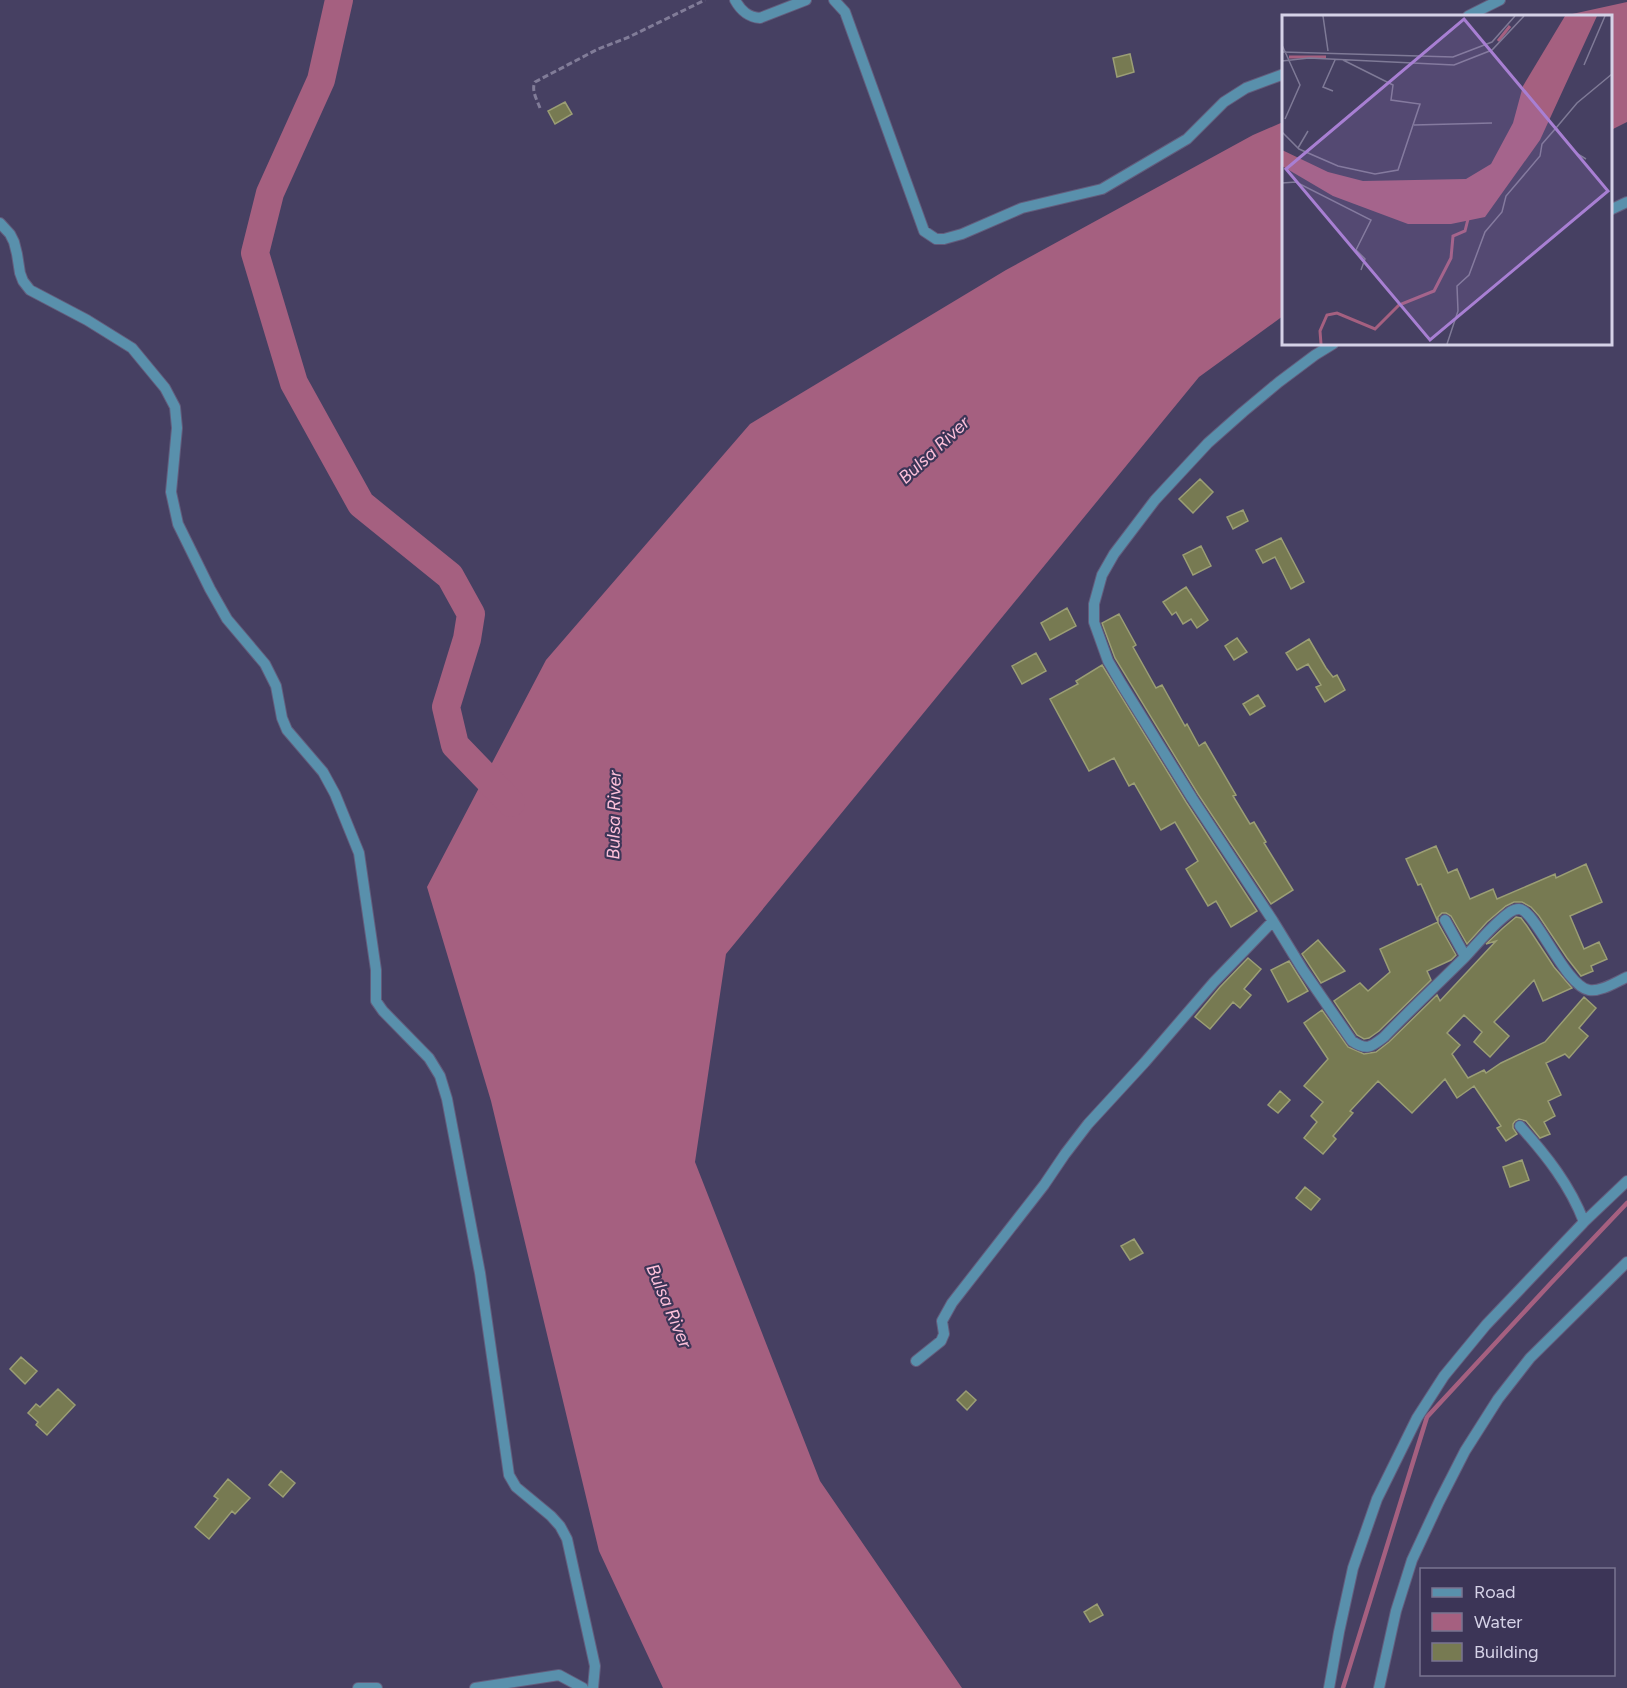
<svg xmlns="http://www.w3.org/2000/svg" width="1627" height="1688" font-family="Figtree,sans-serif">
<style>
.water{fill:#a56080}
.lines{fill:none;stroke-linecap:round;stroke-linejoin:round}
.stream{stroke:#a56080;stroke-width:4.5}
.river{stroke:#a56080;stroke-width:28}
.building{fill:#777a52;stroke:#9b9e75;stroke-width:1.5}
.minor-casing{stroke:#635d7d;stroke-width:12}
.path{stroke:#817c98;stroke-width:3;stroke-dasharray:6 3;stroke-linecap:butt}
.minor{stroke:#5990ac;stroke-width:10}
.labels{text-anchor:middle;stroke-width:4.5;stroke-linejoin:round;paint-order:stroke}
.water-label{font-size:18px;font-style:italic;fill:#fec1db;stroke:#3c3557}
.inset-river{fill:none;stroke:#a56080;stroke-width:3}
.inset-road{fill:none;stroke:#7f7a97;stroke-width:1.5}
.view{fill:#a87fd3;fill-opacity:0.15;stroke:#a87fd3;stroke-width:3}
.inset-edge{fill:none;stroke:#d5d2e7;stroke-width:3}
</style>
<rect width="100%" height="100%" fill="#464062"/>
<!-- water -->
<path class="water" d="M1627,2V122L1611,130L1610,16H1563Z
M1283,122V316L1199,377L726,954L695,1162L820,1481L962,1688H663L599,1551L491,1101L427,887L546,660L750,424L1006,270L1253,135Z"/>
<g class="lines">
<!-- stream -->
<path class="stream" d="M1343,1688L1427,1417L1551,1283L1627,1203"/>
<!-- river -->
<path class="river" d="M339,0L321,80L270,193L255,253L294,383L361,504L450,576L471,614L467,639L446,707L455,745L511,803"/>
</g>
<!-- building -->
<path class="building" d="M1130,54L1134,72L1117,77L1113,58Z
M565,102L572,114L555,124L548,111Z
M1200,479L1213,492L1193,513L1179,499Z
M1243,510L1248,521L1233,529L1227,517Z
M1281,538L1304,582L1291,589L1275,557L1263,563L1256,550Z
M1201,546L1211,566L1193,575L1183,555Z
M1186,587L1208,620L1197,628L1191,619L1183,624L1176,612L1172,615L1163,602Z
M1067,608L1076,626L1050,640L1041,623Z
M1119,614L1136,645L1133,647L1156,688L1162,685L1185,726L1187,724L1199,746L1205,742L1236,795L1233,796L1250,824L1254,822L1266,842L1264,843L1293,890L1271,904L1198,794L1115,658L1102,623Z
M1237,638L1247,652L1234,660L1225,646Z
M1309,639L1326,668L1333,677L1337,675L1345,690L1325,702L1316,687L1321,685L1308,664L1297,670L1286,653Z
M1036,653L1046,671L1022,684L1012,666Z
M1102,665L1186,802L1257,911L1231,927L1216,901L1208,906L1186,869L1198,861L1175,822L1161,830L1134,783L1129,786L1114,758L1089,771L1050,699L1078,684L1076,681Z
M1258,695L1265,706L1250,715L1243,704Z
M1436,846L1448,873L1457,869L1470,899L1493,889L1497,899L1555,874L1556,878L1586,864L1602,902L1570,916L1584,949L1599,942L1607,959L1591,966L1593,971L1581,976L1567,958L1539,916L1531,907L1522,902H1514L1506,906L1487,922L1467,944L1451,916L1446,913H1442L1438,917V923L1456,955L1451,960L1427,971L1431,980L1379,1031L1369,1038L1364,1039L1357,1035L1334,1001L1360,983L1368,991L1390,972L1380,949L1438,922L1421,884L1418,885L1406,859Z
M1516,917L1521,918L1527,926L1554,967L1572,988L1543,1001L1534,980L1494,1022L1509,1036L1490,1057L1474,1042L1482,1032L1464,1015L1447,1033L1460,1045L1452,1054L1468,1078L1484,1070L1486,1073L1501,1063L1545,1042L1584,997L1596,1008L1579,1028L1588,1036L1569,1058L1565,1054L1546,1063L1561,1095L1548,1101L1555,1116L1544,1122L1550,1134L1540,1138L1526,1121L1519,1119L1515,1121L1513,1124V1128L1517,1134L1506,1141L1497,1128L1501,1126L1474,1086L1457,1098L1445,1079L1412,1113L1378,1081L1350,1111L1353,1113L1333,1136L1336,1139L1323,1154L1304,1138L1317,1122L1311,1116L1323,1102L1304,1086L1328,1059L1304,1023L1322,1010L1348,1047L1364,1054L1376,1052L1389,1042L1437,995L1440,1001L1496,941L1486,944L1503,928Z
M1318,940L1345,971L1321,983L1302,954Z
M1248,958L1261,969L1244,989L1251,995L1240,1008L1233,1002L1210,1029L1195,1017L1220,987Z
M1289,961L1308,991L1288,1002L1271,970Z
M1280,1091L1290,1100L1278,1113L1268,1105Z
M1522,1160L1529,1180L1510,1187L1503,1167Z
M1305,1187L1320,1199L1311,1210L1296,1198Z
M1134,1239L1143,1253L1130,1260L1121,1246Z
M21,1357L37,1371L25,1384L10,1369Z
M58,1389L75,1405L47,1435L36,1425L38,1422L28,1413L36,1404L40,1407Z
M966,1391L976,1400L967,1410L957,1400Z
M281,1471L295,1483L283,1497L269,1485Z
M228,1479L250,1498L235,1514L232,1511L209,1539L195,1527L218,1499L214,1496Z
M1097,1604L1103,1615L1090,1622L1084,1612Z"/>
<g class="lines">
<!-- minor casing -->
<g class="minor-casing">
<path id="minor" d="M735,0C741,11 748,17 760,18L806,0
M834,0L845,12L924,231L936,239H944L962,234L1022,208L1102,189L1187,139L1224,102L1246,88L1284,74
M1468,16L1500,0
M1610,210L1627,202
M0,223L10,234L14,242L17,254L20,273L23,281L30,290L87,320L132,348L165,388L175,407L177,428L171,492L178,524L210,589L227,619L265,664L276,686L282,718L287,730L323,772L335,794L359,853L376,970V1001L383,1011L429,1058L440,1076L447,1099L480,1273L509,1475L516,1487L551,1516L560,1526L567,1539L595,1666L593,1688
M1333,344L1315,355L1279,382L1243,412L1208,443L1155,500L1114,554L1102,575L1094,604V622L1108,661L1122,685L1192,798L1273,921L1303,970L1352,1041C1367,1051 1371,1047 1384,1037C1410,1010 1438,984 1465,957C1479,942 1493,924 1510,912C1513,910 1516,909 1519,909C1535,909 1565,986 1589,990C1601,992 1616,982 1627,977
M1445,920L1465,956
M1520,1126C1546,1155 1570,1185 1584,1222
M916,1361L941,1341L944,1334L942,1321L952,1303L1044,1185L1065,1154L1088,1124L1145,1062L1214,982L1273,921
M358,1688H377
M475,1688L559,1675L583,1688
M1329,1688L1339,1632L1353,1568L1377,1499L1417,1418L1444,1376L1486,1325L1584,1222L1627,1181
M1379,1688L1396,1611L1412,1560L1439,1502L1465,1451L1498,1399L1530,1358L1627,1262"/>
</g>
<!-- path -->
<path class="path" d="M540,108C537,100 531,90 535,82L598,49L629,37L705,0"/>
<!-- minor -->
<use href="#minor" class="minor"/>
</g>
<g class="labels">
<!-- water labels -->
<g class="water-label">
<text transform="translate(934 450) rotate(-43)" y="6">Bulsa River</text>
<text transform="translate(614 815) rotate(-89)" y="6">Bulsa River</text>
<text transform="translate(669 1306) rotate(67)" y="6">Bulsa River</text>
</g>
</g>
<!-- overview -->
<g transform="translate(1282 15)">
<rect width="330" height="330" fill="#464062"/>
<path d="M283,1H315L258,125L203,202L169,209H126L51,181L0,151V135L46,157L81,166L184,164L209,149L231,108L241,71Z" fill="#a56080"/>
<path class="inset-river" d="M216,26L228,11M7,42H44M39,329L38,316L45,300L55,298L93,314L117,290L152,276L169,243L171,221L183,216L187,200"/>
<path class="inset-road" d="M41,1L46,36M0,30L18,70L3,104M0,37L171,42L210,27L233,1M0,46L27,43L172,50L210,35L242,1M302,50L323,1M51,76L41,72L53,45M132,110L210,108M274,113L295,88L330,59M0,117L17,134L56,151L93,159L116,155L138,89L109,85L111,70L61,45M16,133L26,116M0,168L14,167L89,205L74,235L83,244L79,255M165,329L176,296L175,271L187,260L203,217L220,197L224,181L258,141L260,129L274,113L294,138L304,144"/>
<path class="view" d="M182,4L326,176L148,325L4,154Z"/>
<rect width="330" height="330" class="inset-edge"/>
</g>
<!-- legend -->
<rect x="1420" y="1568" width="195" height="108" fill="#3c3557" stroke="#797491" stroke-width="1.5"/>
<rect x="1432" y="1588" width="30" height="9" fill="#5990ac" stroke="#797491" stroke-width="1.5"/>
<text x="1474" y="1598" font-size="18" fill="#d5d2e7">Road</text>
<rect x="1432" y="1613" width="30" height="18" fill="#a56080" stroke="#797491" stroke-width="1.5"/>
<text x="1474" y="1628" font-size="18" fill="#d5d2e7">Water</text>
<rect x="1432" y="1643" width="30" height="18" fill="#777a52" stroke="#797491" stroke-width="1.5"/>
<text x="1474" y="1658" font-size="18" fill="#d5d2e7">Building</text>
</svg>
